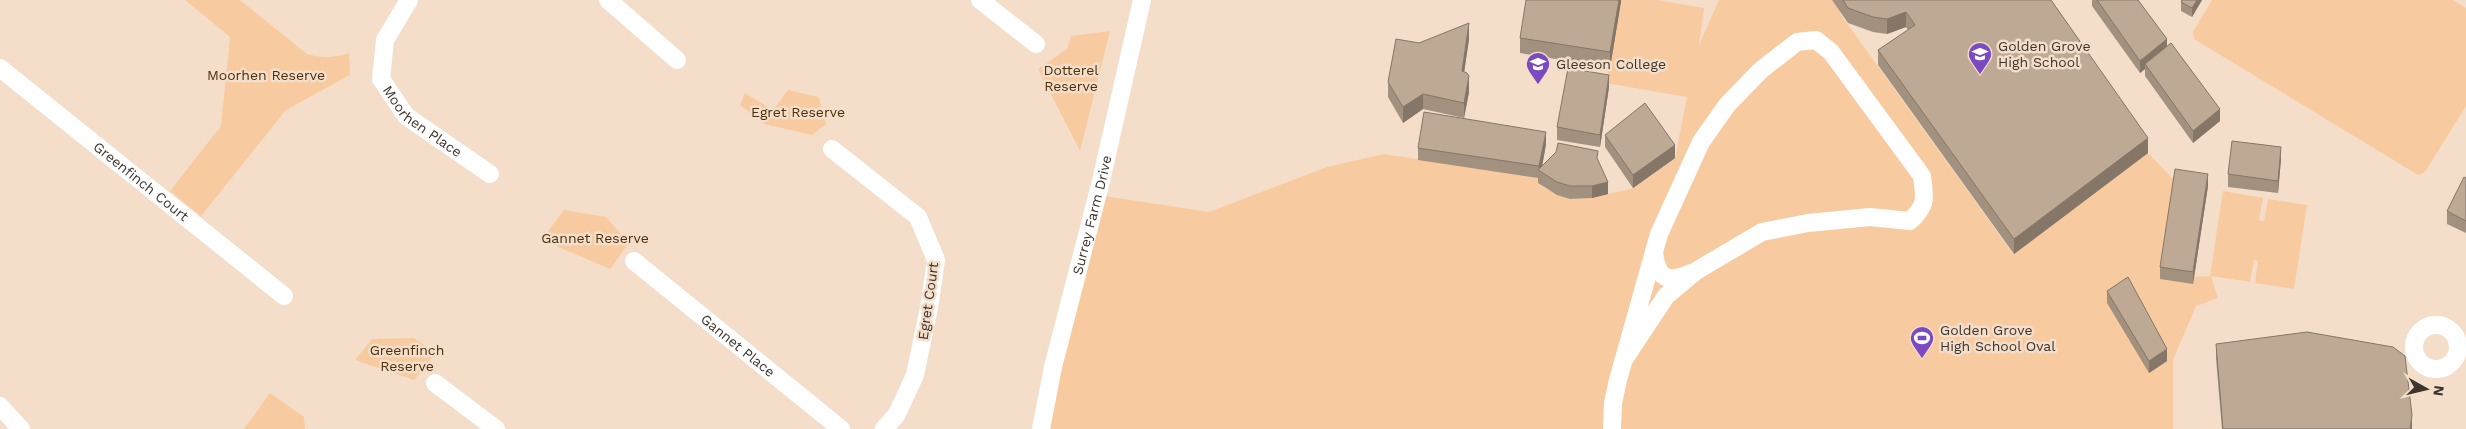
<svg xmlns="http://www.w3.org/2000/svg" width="2466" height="429" font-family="'Work Sans',sans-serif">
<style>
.green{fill:#f7cb9f}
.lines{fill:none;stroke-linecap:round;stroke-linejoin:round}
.minor{stroke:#fff;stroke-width:18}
.wall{fill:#a39180}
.shaded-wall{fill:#857668}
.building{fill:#bea995;stroke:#857668}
.labels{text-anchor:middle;stroke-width:5;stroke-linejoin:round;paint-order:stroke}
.poi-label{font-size:14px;fill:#3d352d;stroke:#f4deca;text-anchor:start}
.park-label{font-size:14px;fill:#4c2f0c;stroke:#f4deca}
.street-label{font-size:14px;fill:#3d352d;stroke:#f4deca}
</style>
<rect width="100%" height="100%" fill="#f4deca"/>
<!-- green -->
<path class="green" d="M185,0H240L307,54C321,58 334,58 349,53L350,75L286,110L201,216L170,191L221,126L230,37Z
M1619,0H1657L1704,8L1699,45L1719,0H1834L1841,15L2013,254L2148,153L2175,181L2160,279L2210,276L2223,191L2263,198L2259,220L2264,221L2268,199L2307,205L2294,289L2255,283L2258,261L2254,260L2250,282L2211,276L2218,298L2196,306L2173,360V429H1041L1097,195L1209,212L1327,167L1384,154L1539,178L1538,183L1546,189L1570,199L1592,198L1633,188L1675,158L1687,97L1606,83Z
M2212,0H2453L2466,8V106L2425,172L2418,175L2194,39L2193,32Z
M1110,31L1080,151L1038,69L1067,49L1071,36Z
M788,90L819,97L826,124L812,135L764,124L740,105L745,93L773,110Z
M564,210L606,217L629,243L610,269L556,246L548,231Z
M414,338L436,353L414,380L355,360L372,339Z
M270,393L304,417L305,429H244Z"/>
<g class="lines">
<!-- minor -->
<g class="minor">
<path id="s1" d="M409,0L385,40L381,79L406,116L490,174"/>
<path d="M608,0L677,60"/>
<path d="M980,0L1036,44"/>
<path id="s2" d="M0,68L284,296"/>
<path d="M832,149L918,217L936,260L929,308L915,375L897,414L884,429"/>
<path d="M1654,252C1657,278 1667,284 1691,273"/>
<path id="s3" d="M634,261L841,429"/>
<circle cx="2436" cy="347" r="22"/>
<path d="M435,383L496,429"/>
<path d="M0,406L21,429"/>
<path id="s4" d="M1041,429L1053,367L1101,181L1142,0"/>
<path d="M1612,429L1613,403L1618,380L1659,234L1701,142L1727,105L1761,70L1797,42L1816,40L1831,52L1922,176C1925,199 1927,205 1910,221L1870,217L1808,223L1762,232L1696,271L1666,296L1623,361"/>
</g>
</g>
<!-- wall -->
<path class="wall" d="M1621,0L1610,68L1520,53V38Z
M1832,0H2051L2148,153L2014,254L1878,65V50L1908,30L1906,27L1887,34L1873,32L1848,23Z
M2092,0H2138L2167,47L2220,121L2193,143L2145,76V69L2140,73L2092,6Z
M2182,0H2202L2192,17L2181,11V2Z
M1469,39L1464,72L1469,92L1464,118L1423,109L1403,123L1388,97V82L1419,43Z
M1609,87L1600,147L1557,140V127Z
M1605,135L1675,158L1633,188L1605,147Z
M1546,144L1542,167L1598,161L1608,194L1592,198L1570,199L1557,195L1538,183V178L1418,160V148Z
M2281,159L2278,193L2228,187V174Z
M2466,178V233L2447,224V211Z
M2208,186L2193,284L2160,279V267Z
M2107,291L2167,361L2149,373L2107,303Z
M2216,344L2412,429H2222L2216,359Z"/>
<!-- shaded-wall -->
<path class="shaded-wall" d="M1619,0H1621V2L1610,68V52Z
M2197,0H2202L2192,17V8Z
M1906,12V27L1887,34V19Z
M1469,23V39L1462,87V71Z
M2167,39V51L2145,64V69L2140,73V61Z
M1609,75V87L1600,147V135Z
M1469,76V92L1464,118V103Z
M1423,94V109L1403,123V107Z
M2220,109V121L2193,143V131Z
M1546,132V144L1541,172L1539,171V166Z
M2148,138V153L2014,254V239Z
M1675,145V158L1633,188V175Z
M2281,147V159L2278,193V181Z
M2208,174V186L2193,284V272Z
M1608,182V194L1592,198V186Z
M2167,349V361L2149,373V361Z
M2412,415V429H2410Z"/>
<!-- building -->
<path class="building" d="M1526,0H1619L1610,52L1520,38Z
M1843,0H2051L2148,138L2014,239L1878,50L1915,25L1906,12L1887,19L1873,17L1848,8Z
M2097,0H2138L2167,39L2140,61Z
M2182,0H2197L2192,8L2181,2Z
M1469,23L1462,71L1467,73L1469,76L1464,103L1423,94L1403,107L1388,82L1396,39L1419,43Z
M2171,43L2220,109L2193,131L2145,64Z
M1568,68L1609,75L1600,135L1557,127Z
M1645,103L1675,145L1633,175L1605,135Z
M1424,112L1546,132L1539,166L1418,148Z
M2232,141L2281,147L2278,181L2228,174Z
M1558,143L1598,151L1597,158L1608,182L1592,186H1570L1557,182L1538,170L1556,152Z
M2175,169L2208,174L2193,272L2160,267Z
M2464,177L2466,178V221L2447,211Z
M2128,277L2167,349L2149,361L2107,291Z
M2307,332L2393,347L2405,356L2412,415L2410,429H2223L2216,344Z"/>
<!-- icons -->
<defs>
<g id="school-pin" transform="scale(1.25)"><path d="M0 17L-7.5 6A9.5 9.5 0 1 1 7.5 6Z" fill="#7b4ac1" stroke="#f4deca"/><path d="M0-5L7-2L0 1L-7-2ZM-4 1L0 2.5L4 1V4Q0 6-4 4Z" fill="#fff"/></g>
<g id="stadium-pin" transform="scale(1.25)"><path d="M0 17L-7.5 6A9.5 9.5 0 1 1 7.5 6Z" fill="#7b4ac1" stroke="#f4deca"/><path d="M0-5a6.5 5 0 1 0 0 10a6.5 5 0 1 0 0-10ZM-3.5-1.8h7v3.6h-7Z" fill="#fff"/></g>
</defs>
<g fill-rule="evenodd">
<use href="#school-pin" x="1980" y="54"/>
<use href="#school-pin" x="1538" y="64"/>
<use href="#stadium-pin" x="1922" y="338"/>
</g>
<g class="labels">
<!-- poi labels -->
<g class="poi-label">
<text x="1998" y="51">Golden Grove<tspan x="1998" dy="16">High School</tspan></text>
<text x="1556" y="69">Gleeson College</text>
<text x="1940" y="335">Golden Grove<tspan x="1940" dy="16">High School Oval</tspan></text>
</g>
<!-- park labels -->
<g class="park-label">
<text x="1071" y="75">Dotterel<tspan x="1071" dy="16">Reserve</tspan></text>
<text x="266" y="80">Moorhen Reserve</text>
<text x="798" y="117">Egret Reserve</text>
<text x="595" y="243">Gannet Reserve</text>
<text x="407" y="355">Greenfinch<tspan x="407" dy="16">Reserve</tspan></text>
</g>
<!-- street labels -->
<g class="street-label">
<text dy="5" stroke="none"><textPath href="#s1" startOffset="146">Moorhen Place</textPath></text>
<text dy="5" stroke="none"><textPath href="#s2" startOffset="181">Greenfinch Court</textPath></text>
<text dy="5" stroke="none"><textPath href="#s4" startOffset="220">Surrey Farm Drive</textPath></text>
<text transform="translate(928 301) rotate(-82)" y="5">Egret Court</text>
<text dy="5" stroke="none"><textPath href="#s3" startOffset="134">Gannet Place</textPath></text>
</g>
</g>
<!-- north arrow -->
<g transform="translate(2426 389) rotate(98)" stroke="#f4deca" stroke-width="4" paint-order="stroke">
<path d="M0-4L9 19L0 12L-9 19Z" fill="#3d352d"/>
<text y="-8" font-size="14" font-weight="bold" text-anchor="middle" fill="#3d352d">N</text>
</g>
</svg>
